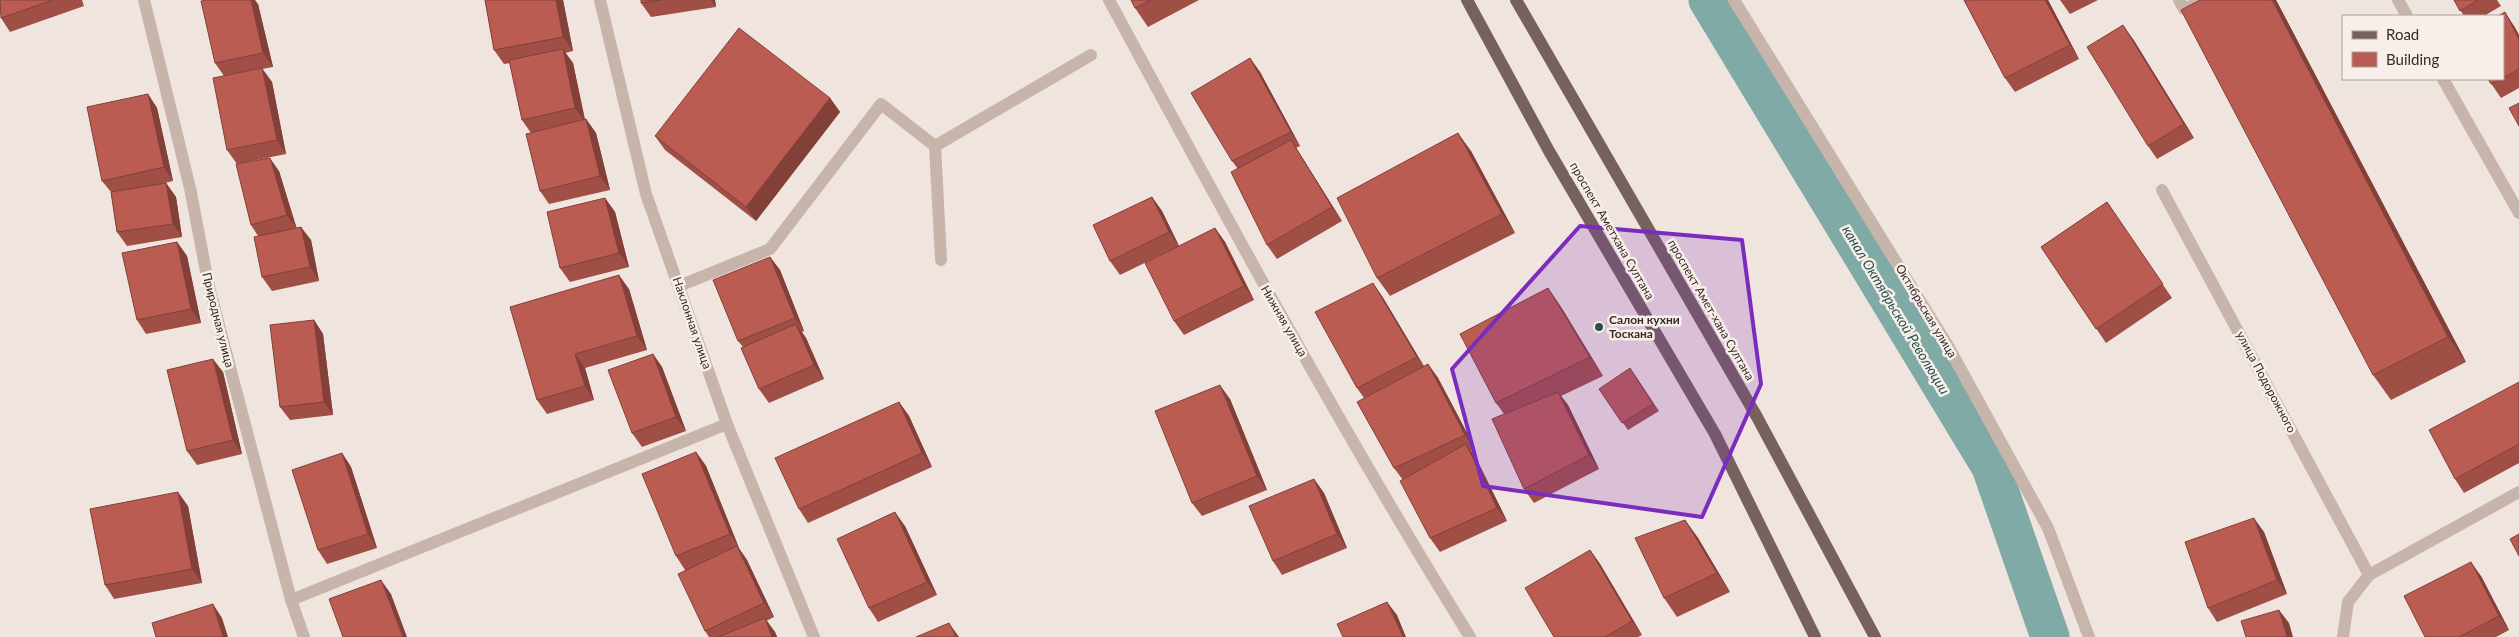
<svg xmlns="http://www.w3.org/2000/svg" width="2519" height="637" font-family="Lato,sans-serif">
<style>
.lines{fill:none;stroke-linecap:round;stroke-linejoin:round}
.canal{stroke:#80aaa6;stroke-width:39}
.minor{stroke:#c7b4ab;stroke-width:12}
.primary{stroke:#76615c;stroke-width:12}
.wall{fill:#a04f47}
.shaded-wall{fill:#824039}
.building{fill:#ba5c52;stroke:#824039}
.marked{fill:#7b2cbf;fill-opacity:0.2;stroke:#7b2cbf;stroke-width:4;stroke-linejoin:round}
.poi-dot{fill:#23534f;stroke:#f8efea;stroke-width:2}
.labels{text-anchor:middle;stroke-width:5;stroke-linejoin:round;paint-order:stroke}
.street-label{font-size:12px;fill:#352b29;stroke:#f8efea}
.poi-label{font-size:12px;font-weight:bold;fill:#352b29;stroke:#f8efea;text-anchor:start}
.water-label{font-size:14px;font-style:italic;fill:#23534f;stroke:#f8efea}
</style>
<rect width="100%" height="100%" fill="#f0e5de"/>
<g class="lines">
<!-- canal -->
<path class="canal" d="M1708,0L1991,467L2050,637"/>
<!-- minor -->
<path class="minor" d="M144,0L190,188L209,287L291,600L304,637
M600,0L646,194L727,424L814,637
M1109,0C1225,215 1341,430 1470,637
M1734,0L1948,346L2048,528L2089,637
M2179,0L2184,9L2206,0
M2398,0L2407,16
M2443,79L2519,213
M935,146L1091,55
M2162,190L2369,575
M679,286L770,249L881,104L935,146L941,260
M291,600L727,424
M2343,637L2348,602L2369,575L2519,492"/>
<!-- primary -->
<path class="primary" d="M1467,0L1549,151L1715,434L1815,637
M1516,0L1757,417L1875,637"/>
</g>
<!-- wall -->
<path class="wall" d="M0,0H82L84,6L10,32L1,18Z
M485,0H563L573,51L565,53L573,63L585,119H586L596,133L610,190L549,204L540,191L531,133L522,120L510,63L504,64L494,50Z
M641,0H715L716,7L651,17L641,3Z
M1131,0H1199L1148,27L1135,8Z
M1964,0H2048L2079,59L2015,92L2005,78Z
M2060,0H2098L2070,14Z
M2276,0L2466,362L2391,400L2373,375Z
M2454,0H2497L2501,6L2484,16H2464Z
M258,4L273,67L262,69L272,82L286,154L237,164L227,150L224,76L215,63Z
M2503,16L2514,26L2519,35V88L2501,98L2488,79H2503Z
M2133,39L2194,138L2157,159L2148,146Z
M1250,58L1260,72L1300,146L1296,148L1342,221L1277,259L1267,245L1238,169L1232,161Z
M148,94L157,108L173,181L161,184L166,183L176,197L182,237L127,246L117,232L111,192L102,181Z
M830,98L840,112L756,221L665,150L655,136Z
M1471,151L1515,233L1390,296L1377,278Z
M279,171L296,228L311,240L319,281L272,291L262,277L258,236L251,225Z
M1152,197L1162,211L1179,246L1215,228L1225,242L1254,300L1184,335L1174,321L1169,251L1120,275L1110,261Z
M605,198L615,212L629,267L570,282L560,268Z
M2107,202L2172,298L2106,343L2041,247Z
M177,242L187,256L201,323L146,334L137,320Z
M770,257L780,270L804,331L802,332L806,338L824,379L769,403L759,389L743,347L738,341Z
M1548,288L1561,307L1603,376L1561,396L1568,405L1599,469L1534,503L1524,489L1504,414L1496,403Z
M629,289L647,350L585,368L594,400L547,414L537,400Z
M1382,296L1424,367L1428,364L1438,378L1475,448L1471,450L1476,458L1507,521L1440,552L1430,538L1403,480L1394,468L1364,398L1357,388Z
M314,320L323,334L333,415L290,420L280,407Z
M653,354L662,367L686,431L642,447L632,433Z
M223,372L242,454L197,465L187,451Z
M1635,375L1659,411L1628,430L1599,389Z
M2519,382V463L2464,493L2455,479Z
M1230,399L1267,490L1202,516L1192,503Z
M899,402L909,416L932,467L808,523L799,509Z
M696,452L706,466L739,548L747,560L774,617L766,621L775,632L777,637H709L705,631L685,570L676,556Z
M342,453L351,467L377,548L327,564L318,550Z
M1314,479L1324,493L1347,548L1282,575L1273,561Z
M188,506L202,583L114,599L105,585Z
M1685,520L1698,538L1730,592L1677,617L1664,598Z
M905,526L937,595L878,622L869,608Z
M2264,532L2287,594L2217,622L2208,608Z
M1590,550L1600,564L1642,635L1638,637H1554Z
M2481,576L2509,630L2496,637H2425Z"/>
<!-- shaded-wall -->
<path class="shaded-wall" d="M251,0H255L258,4L273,67L263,53Z
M556,0H563L573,51L563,37Z
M711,0H715L716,7Z
M2045,0H2048L2079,59L2070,45Z
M2272,0H2276L2466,362L2448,337Z
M2505,12L2514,26L2519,35V39Z
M2123,25L2133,39L2194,138L2184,124Z
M563,49L573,63L585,122L575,108Z
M1250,58L1260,72L1300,146L1291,132Z
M262,68L272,82L286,154L277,140Z
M148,94L157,108L173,181L164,167Z
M830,98L840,112L756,221L746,207Z
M586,119L596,133L610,190L600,176Z
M1458,133L1471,151L1515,233L1502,214Z
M1291,140L1300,154L1342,221L1332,207Z
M270,158L279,171L297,229L287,215Z
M166,183L176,197L182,237L173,224Z
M1152,197L1162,211L1179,246L1169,232Z
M605,198L615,212L629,267L619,253Z
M301,227L311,240L319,281L310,267Z
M1215,228L1225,242L1254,300L1244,286Z
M177,242L187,256L201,323L191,309Z
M770,257L780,270L804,331L795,318Z
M619,275L629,289L647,350L637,336Z
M1373,283L1382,296L1427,371L1417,357Z
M1548,288L1561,307L1603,376L1590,357Z
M314,320L323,334L333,415L324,402Z
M796,324L806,338L824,379L814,365Z
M575,354L585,368L594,400L585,386Z
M653,354L662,367L686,431L676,417Z
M213,359L223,372L242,454L233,440Z
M1428,364L1438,378L1475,448L1465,435Z
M1220,385L1230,399L1267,490L1257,476Z
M1558,392L1568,405L1599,469L1589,455Z
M899,402L909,416L932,467L922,453Z
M1466,444L1476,458L1507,521L1497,508Z
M696,452L706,466L739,548L730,534Z
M342,453L351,467L377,548L368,534Z
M1314,479L1324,493L1347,548L1337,534Z
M178,492L188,506L202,583L192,569Z
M895,512L905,526L937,595L927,582Z
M2254,518L2264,532L2287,594L2277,580Z
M1685,520L1698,538L1730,592L1717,573Z
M737,546L747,560L774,617L764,603Z
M1590,550L1600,564L1642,635L1632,621Z
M2471,562L2481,576L2509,630L2499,616Z
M381,580L391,594L407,637H403Z
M1387,602L1397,615L1406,637H1403Z
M213,604L222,618L228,637H223Z
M2279,610L2289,623L2293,637H2287Z
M765,618L775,632L777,637H772Z
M949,623L959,637H956Z"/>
<!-- building -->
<path class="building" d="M0,0H53L1,18Z
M206,0H251L263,53L215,63L201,1Z
M485,0H556L563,37L494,50Z
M641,0H661L641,3Z
M1131,0H1151L1135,8Z
M1964,0H2045L2070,45L2005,78Z
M2200,0H2272L2448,337L2373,375L2181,10Z
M2454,0H2478L2460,11Z
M2505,12L2519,39V69L2503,78V16H2498Z
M2123,25L2184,124L2148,146L2087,47Z
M739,28L830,98L746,207L655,136Z
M563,49L575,108L522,120L509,60Z
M1250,58L1291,132L1232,161L1191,93Z
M262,68L277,140L227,150L213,78Z
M2488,79H2501L2491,84Z
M148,94L164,167L102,181L87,107Z
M2519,103V126L2509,108Z
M586,119L600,176L540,191L526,134Z
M1458,133L1502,214L1377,278L1337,198Z
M1291,140L1332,207L1267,245L1231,172Z
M270,158L287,215L251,225L236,164Z
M166,183L173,224L117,232L111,192Z
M1152,197L1169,232L1110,261L1093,225Z
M605,198L619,253L560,268L547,212Z
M2107,202L2163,284L2096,329L2041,247Z
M301,227L310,267L262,277L254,237Z
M1215,228L1244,286L1174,321L1145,263Z
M177,242L191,309L137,320L122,253Z
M770,257L795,318L738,341L713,280Z
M619,275L637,336L575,354L585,386L537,400L510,307Z
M1373,283L1417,357L1357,388L1315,312Z
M1548,288L1590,357L1496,403L1460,334Z
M314,320L324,402L280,407L270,325Z
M796,324L814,365L759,389L741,348Z
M653,354L676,417L632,433L608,370Z
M213,359L233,440L187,451L167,370Z
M1428,364L1465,435L1394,468L1357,402Z
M1630,368L1653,404L1622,423L1599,389Z
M2519,382V444L2455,479L2429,430Z
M1220,385L1257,476L1192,503L1155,411Z
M1558,392L1589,455L1524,489L1492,419Z
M899,402L922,453L799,509L775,458Z
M1466,444L1497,508L1430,538L1400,481Z
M696,452L730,534L676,556L642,474Z
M342,453L368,534L318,550L292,470Z
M1314,479L1337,534L1273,561L1249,506Z
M178,492L192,569L105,585L90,509Z
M895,512L927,582L869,608L837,539Z
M2254,518L2277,580L2208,608L2185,542Z
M1685,520L1717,573L1664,598L1635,538Z
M2519,534V556L2510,539Z
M737,546L764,603L705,631L678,574Z
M1590,550L1632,621L1605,637H1554L1525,588Z
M2471,562L2499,616L2459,637H2425L2404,596Z
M381,580L403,637H343L329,599Z
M1387,602L1403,637H1343L1337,624Z
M213,604L223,637H156L152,623Z
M2279,610L2287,637H2246L2241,621Z
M765,618L772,637H718Z
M949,623L956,637H916Z"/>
<!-- marked area -->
<path class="marked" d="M1580,226L1742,240L1761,384L1702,517L1483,486L1452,369Z"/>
<!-- markers -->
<circle class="poi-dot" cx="1599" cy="327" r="5"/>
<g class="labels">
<!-- street labels -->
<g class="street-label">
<text transform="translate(1612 231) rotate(60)" y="4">проспект Аметхана Султана</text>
<text transform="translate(1711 310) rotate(60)" y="4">проспект Амет-хана Султана</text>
<text transform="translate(1926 311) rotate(59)" y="4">Октябрьская улица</text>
<text transform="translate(218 320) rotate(76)" y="4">Природная улица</text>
<text transform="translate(1284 321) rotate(60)" y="4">Нижняя улица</text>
<text transform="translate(692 323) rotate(71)" y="4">Наклонная улица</text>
<text transform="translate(2266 382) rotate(62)" y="4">улица Подорожного</text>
</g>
<!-- poi labels -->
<g class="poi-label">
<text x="1609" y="324">Салон кухни<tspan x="1609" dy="14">Тоскана</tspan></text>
</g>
<!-- water labels -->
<g class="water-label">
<text transform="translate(1896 310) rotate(59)" y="5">канал Октябрьской Революции</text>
</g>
</g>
<!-- legend -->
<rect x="2342" y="15" width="162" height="65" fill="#f8efea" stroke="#aaa19d"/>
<rect x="2352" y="31" width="25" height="8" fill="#76615c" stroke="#aaa19d"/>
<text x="2386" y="40" font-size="15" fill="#352b29">Road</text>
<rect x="2352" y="52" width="25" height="15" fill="#ba5c52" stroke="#aaa19d"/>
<text x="2386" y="65" font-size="15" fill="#352b29">Building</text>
</svg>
